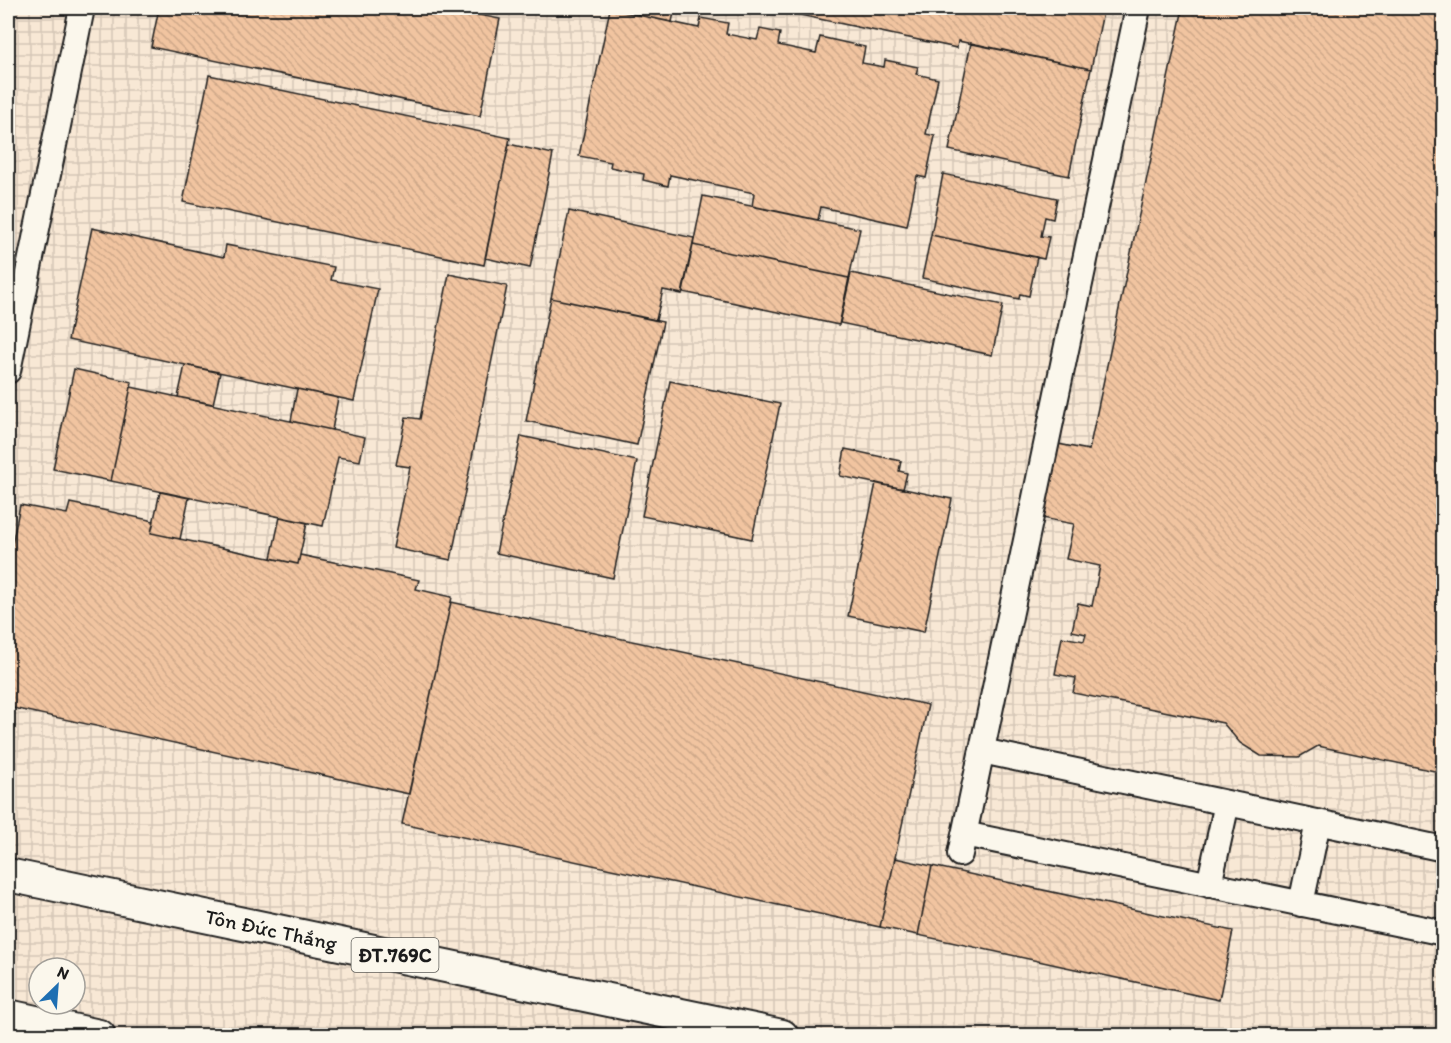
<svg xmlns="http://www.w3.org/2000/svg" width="1451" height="1043" font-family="Itim,sans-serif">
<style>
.industrial{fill:url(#industrial-grid);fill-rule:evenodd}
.building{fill:url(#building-back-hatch);stroke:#1c1c1c;stroke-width:1.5}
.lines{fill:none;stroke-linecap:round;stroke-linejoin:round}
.minor-casing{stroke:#1c1c1c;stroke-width:28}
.major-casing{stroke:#1c1c1c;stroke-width:36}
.minor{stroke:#fbf7ec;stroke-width:24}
.major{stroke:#fbf7ec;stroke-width:32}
.labels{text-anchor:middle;stroke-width:6;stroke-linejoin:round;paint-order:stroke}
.shield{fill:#fbf7ec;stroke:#5f5e5a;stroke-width:1.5}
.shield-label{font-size:20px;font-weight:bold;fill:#1c1c1c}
.street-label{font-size:21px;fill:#1c1c1c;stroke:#fbf7ec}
</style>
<defs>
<pattern id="industrial-grid" width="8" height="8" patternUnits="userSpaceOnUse" patternTransform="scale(1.5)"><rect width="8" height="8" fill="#f8e8d5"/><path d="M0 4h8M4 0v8" fill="none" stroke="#d4c6b6"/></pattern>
<pattern id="building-back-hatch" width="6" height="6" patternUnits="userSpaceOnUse" patternTransform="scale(1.5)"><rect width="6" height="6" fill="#f1c4a0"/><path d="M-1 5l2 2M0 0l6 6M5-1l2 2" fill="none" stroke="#cea889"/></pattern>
</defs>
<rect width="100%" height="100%" fill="#fbf7ec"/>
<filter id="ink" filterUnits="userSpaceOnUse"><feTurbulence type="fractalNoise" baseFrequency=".0167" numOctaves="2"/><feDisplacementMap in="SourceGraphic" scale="12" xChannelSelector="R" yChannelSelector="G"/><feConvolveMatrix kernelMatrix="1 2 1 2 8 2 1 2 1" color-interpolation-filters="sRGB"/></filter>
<g filter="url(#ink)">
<!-- industrial -->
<path class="industrial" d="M8,8H1443V1035H8ZM39,968H75V1004H39Z"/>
<!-- building -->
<path class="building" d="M159,8H444L500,19L480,116L151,47Z
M640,8H675L672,22L638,15Z
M767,8H1104L1091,69L958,41L957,48Z
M1183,8H1444V773L1318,746L1299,757L1261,756L1240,743L1223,723L1073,693L1076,678L1055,674L1062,637L1084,641L1086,634L1072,631L1078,603L1092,606L1100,566L1066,559L1074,524L1042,518L1058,444L1089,450Z
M610,9L699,28L701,18L728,23L726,34L757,40L760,29L780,33L778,45L816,53L820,37L865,47L862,63L884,67L885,60L918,67L916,74L938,79L926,134L935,136L926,178L917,176L907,226L821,207L818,220L752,206L754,193L670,175L668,186L643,180L644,174L610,167L611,162L579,156Z
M8,43L11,44L8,62Z
M971,43L1091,69L1069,176L949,150Z
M209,75L510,138L484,265L183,202Z
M509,144L553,154L530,268L485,258Z
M943,174L1057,198L1053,219L1045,217L1041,236L1049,237L1044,259L931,235Z
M703,196L860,229L849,278L693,245Z
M569,211L694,238L682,294L663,290L656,320L551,298Z
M92,228L224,257L226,245L334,267L331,280L378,289L354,401L68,340Z
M931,235L1037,257L1029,296L1020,294L1019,299L922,278Z
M693,245L849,278L839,325L683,292Z
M851,273L1003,305L992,355L840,323Z
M449,274L507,286L451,560L393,548L410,467L396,465L406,417L420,419Z
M551,298L663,322L637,445L526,421Z
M185,365L220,373L213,404L178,397Z
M74,369L132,382L111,481L53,469Z
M670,381L780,404L752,539L642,516Z
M131,387L365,437L360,461L338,457L323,526L111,481Z
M297,389L338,398L332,430L291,421Z
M521,436L637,461L613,578L496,553Z
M845,449L901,461L899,471L907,473L903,489L840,476Z
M876,483L952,499L924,632L848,616Z
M160,492L189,498L180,539L151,533Z
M70,503L154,521L151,533L298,564L300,555L419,580L416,589L452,597L409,794L8,707V565L20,505L67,514Z
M280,517L307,523L298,564L271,558Z
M451,602L928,705L880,927L402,824Z
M895,858L932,866L918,935L880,927Z
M932,866L1233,931L1219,1000L918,935Z"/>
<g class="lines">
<!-- minor casing -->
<g class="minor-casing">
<path id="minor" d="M8,371L82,8
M982,751L1444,849
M964,834L1444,933
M960,854L1138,8
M1209,885L1227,803
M1301,904L1318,822"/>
</g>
<!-- major casing -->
<g class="major-casing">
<path id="major" d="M8,875L782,1036
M8,1016L99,1036"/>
</g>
<!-- minor -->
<use href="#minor" class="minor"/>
<!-- major -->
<use href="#major" class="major"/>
</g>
</g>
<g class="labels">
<!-- shield labels -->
<rect class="shield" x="351.5" y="938" width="87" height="34" rx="4.5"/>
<g class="shield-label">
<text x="395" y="962">ĐT.769C</text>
</g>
<!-- street labels -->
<g class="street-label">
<text transform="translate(271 930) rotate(12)" y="7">Tôn Đức Thắng</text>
</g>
</g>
<!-- margin -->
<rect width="1451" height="1043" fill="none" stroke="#fbf7ec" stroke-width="30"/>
<rect x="15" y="15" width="1421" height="1013" fill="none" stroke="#1c1c1c" stroke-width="2" filter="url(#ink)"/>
<!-- north arrow -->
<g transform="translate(57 986) rotate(25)"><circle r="28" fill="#fbf7ec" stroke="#a29f99" stroke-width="1.5"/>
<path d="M0-4.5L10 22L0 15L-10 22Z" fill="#1f6fb2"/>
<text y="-9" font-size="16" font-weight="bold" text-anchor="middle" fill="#1c1c1c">N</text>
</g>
</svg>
